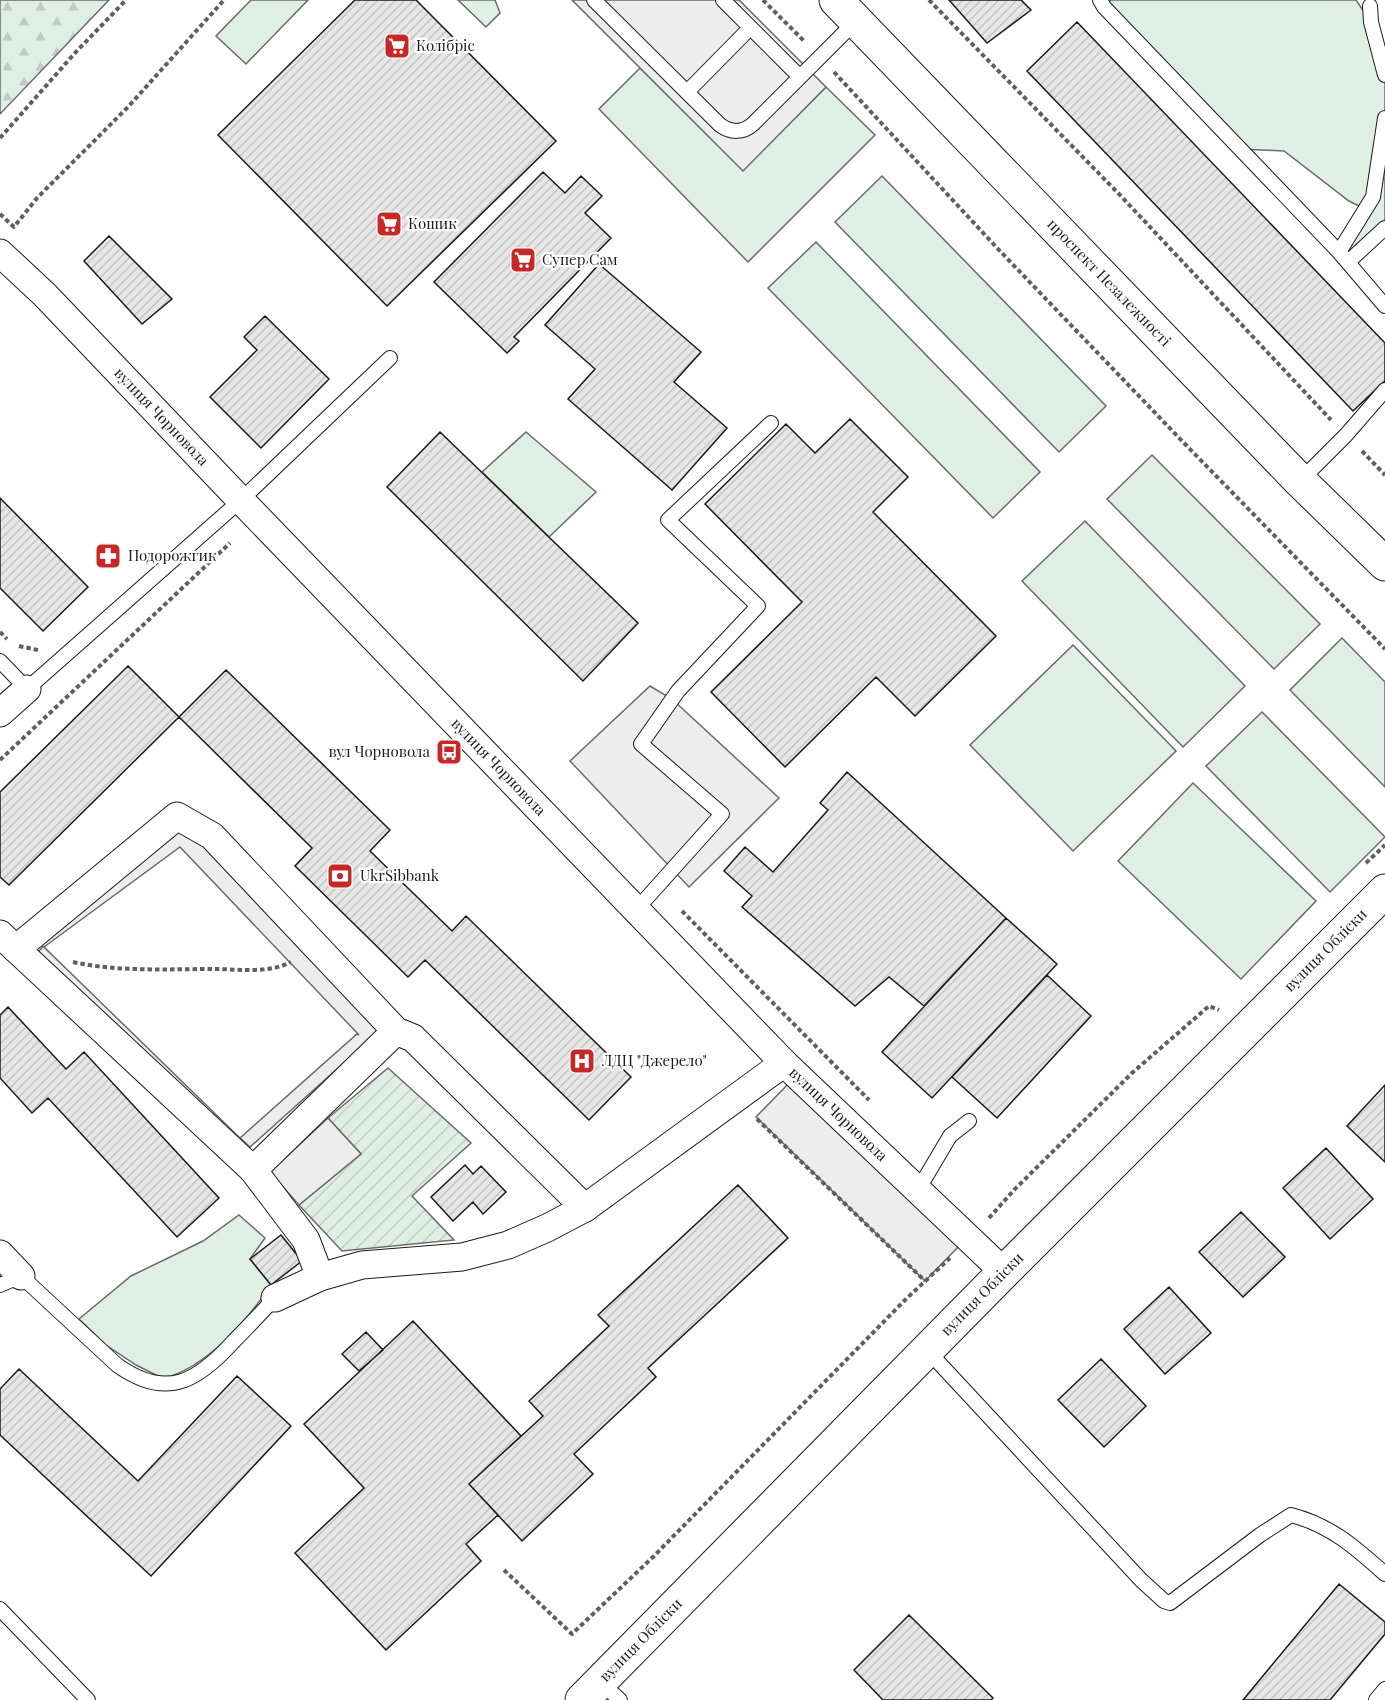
<svg xmlns="http://www.w3.org/2000/svg" width="1385" height="1700" font-family="'Playfair Display',serif">
<style>
.green{fill:#e0efe3;stroke:#6a6a6a;stroke-width:1.5}
.forest{fill:url(#forest-firs);stroke:#6a6a6a;stroke-width:1.5}
.garden{fill:url(#garden-furrows);stroke:#6a6a6a;stroke-width:1.5}
.parking{fill:#ededed;stroke:#6a6a6a;stroke-width:1.5;fill-rule:evenodd}
.building{fill:url(#building-hatch);stroke:#1a1a1a;stroke-width:1.5}
.lines{fill:none;stroke-linecap:round;stroke-linejoin:round}
.service-casing{stroke:#1a1a1a;stroke-width:16}
.minor-casing{stroke:#1a1a1a;stroke-width:29}
.secondary-casing{stroke:#1a1a1a;stroke-width:35}
.primary-casing{stroke:#1a1a1a;stroke-width:35}
.path{stroke:#5f5f5f;stroke-width:4;stroke-dasharray:4.5 3;stroke-linecap:butt}
.service{stroke:#fff;stroke-width:14}
.minor{stroke:#fff;stroke-width:27}
.secondary{stroke:#fff;stroke-width:33}
.primary{stroke:#fff;stroke-width:33}
.labels{text-anchor:middle;stroke-width:4.5;stroke-linejoin:round;paint-order:stroke}
.poi-label{font-size:15px;fill:#1a1a1a;stroke:#fff;text-anchor:start}
.street-label{font-size:15px;fill:#1a1a1a;stroke:#fff}
</style>
<defs>
<pattern id="forest-firs" width="22" height="20" patternUnits="userSpaceOnUse" patternTransform="scale(1.5)"><rect width="22" height="20" fill="#e0efe3"/><path d="M5 1l3.5 6h-7zM16 11l3.5 6h-7z" fill="#c0ccc2"/></pattern>
<pattern id="garden-furrows" width="10" height="10" patternUnits="userSpaceOnUse" patternTransform="scale(1.5)"><rect width="10" height="10" fill="#e0efe3"/><path d="M-1 1l2-2M0 10L10 0M9 11l2-2" fill="none" stroke="#c0ccc2"/></pattern>
<pattern id="building-hatch" width="6" height="6" patternUnits="userSpaceOnUse" patternTransform="scale(1.5)"><rect width="6" height="6" fill="#e6e6e6"/><path d="M-1 1l2-2M0 6l6-6M5 7l2-2" fill="none" stroke="#c5c5c5"/></pattern>
</defs>
<rect width="100%" height="100%" fill="#fff"/>
<!-- green -->
<path class="green" d="M251,0H308L246,64L216,36Z
M458,0H495L500,13L486,27Z
M1111,0H1356L1371,22L1385,75V228L1348,262L1339,252L1365,209L1349,201L1284,151L1240,149L1104,7Z
M640,68L743,170L826,87L875,135L748,262L599,109Z
M882,176L1106,406L1059,452L835,222Z
M816,242L1040,472L993,518L768,288Z
M526,432L596,492L549,537L482,472Z
M1152,455L1320,624L1274,669L1107,499Z
M1085,521L1245,686L1183,747L1022,581Z
M1342,638L1385,682V787L1290,690Z
M1073,645L1176,751L1073,851L970,745Z
M1262,712L1385,837L1330,892L1206,766Z
M1193,783L1316,901L1241,979L1118,861Z
M239,1215L265,1238L250,1259L271,1285C250,1316 226,1345 194,1365C185,1371 174,1375 164,1379L136,1365L106,1345L79,1319L131,1276L203,1241Z"/>
<!-- forest -->
<path class="forest" d="M0,0H109L0,114Z"/>
<!-- garden -->
<path class="garden" d="M388,1068L471,1143L412,1196L454,1240L342,1251L299,1205L361,1154L328,1118Z"/>
<!-- parking -->
<path class="parking" d="M572,0H739L826,87L743,171Z
M650,686L672,699L779,798L689,887L570,761Z
M177,816L384,1030L367,1042L250,1147L240,1138L227,1145L29,961L43,947L34,935ZM180,847L359,1035L357,1034L240,1138L44,947Z
M791,1081L960,1245L925,1281L756,1117Z
M328,1118L361,1154L299,1205L270,1172Z"/>
<!-- building -->
<path class="building" d="M355,0H416L556,141L387,306L218,135Z
M949,0H1021L1031,10L987,43Z
M1077,22L1385,343V381L1353,411L1027,71Z
M543,172L565,193L581,176L602,196L585,213L611,238L514,337L519,341L507,353L434,282Z
M109,236L172,299L142,324L84,261Z
M599,264L701,352L674,382L727,428L672,490L568,399L595,369L545,325Z
M265,316L329,379L261,448L210,397L257,350L244,337Z
M850,419L908,477L873,512L996,636L915,716L876,677L785,767L711,692L802,602L705,504L786,424L815,453Z
M440,432L638,623L583,681L387,487Z
M0,498L88,587L43,631L0,588Z
M128,666L179,717L9,885L0,877V792Z
M226,670L390,830L370,851L452,931L466,916L631,1077L589,1120L425,960L408,977L295,866L312,848L179,717Z
M847,772L1006,918L924,1006L889,977L855,1006L742,907L752,896L724,871L745,847L773,872L828,810L820,803Z
M1006,918L1057,964L932,1098L882,1052Z
M1047,975L1091,1016L997,1118L952,1077Z
M8,1007L66,1069L84,1052L219,1198L177,1237L48,1098L32,1113L0,1078V1015Z
M1385,1085V1162L1347,1126Z
M1326,1148L1373,1199L1330,1239L1283,1188Z
M465,1165L473,1174L481,1166L506,1192L483,1214L473,1202L453,1221L431,1197Z
M738,1185L788,1238L648,1368L656,1377L574,1454L593,1474L522,1541L469,1484L543,1416L529,1401L609,1326L598,1315Z
M1241,1212L1285,1257L1243,1297L1199,1252Z
M281,1235L302,1261L271,1285L250,1259Z
M1169,1287L1211,1333L1165,1374L1124,1329Z
M413,1321L521,1436L469,1484L498,1515L466,1544L481,1561L386,1650L295,1553L364,1488L304,1424Z
M366,1332L383,1350L359,1371L342,1354Z
M1101,1359L1146,1406L1104,1447L1058,1400Z
M19,1369L138,1481L237,1376L291,1426L151,1576L0,1435V1389Z
M1339,1584L1385,1622V1634L1330,1700H1243Z
M909,1615L993,1698L991,1700H883L854,1670Z"/>
<g class="lines">
<!-- service casing -->
<g class="service-casing">
<path id="service" d="M594,0L720,125C731,133 743,133 753,124L856,21
M723,0L800,77
M1100,0L1104,7L1339,252L1385,306
M1370,6L1371,22L1385,75
M687,92L750,28
M1339,252L1373,197L1385,118
M1348,262L1385,228
M1300,481L1346,435L1385,390
M0,661L27,689L241,500L390,358
M636,910L722,814L641,744L678,691L758,606L668,520L771,423
M918,1190L950,1136L969,1121
M0,1285L21,1276L117,1365C166,1400 197,1382 233,1342C247,1328 261,1313 275,1298
M927,1350L1141,1580L1164,1601L1170,1603L1260,1535L1291,1515C1330,1525 1355,1547 1385,1574
M0,1609L88,1700
M600,1682L620,1700
M1376,1700L1385,1689"/>
</g>
<!-- minor casing -->
<g class="minor-casing">
<g id="minor">
<path id="s1" d="M0,253L45,295L230,489L784,1063L1004,1272"/>
<path d="M0,713L27,689"/>
<path d="M0,934L253,1170L396,1031"/>
<path d="M16,949L177,816L212,836L396,1031L413,1038L585,1208"/>
<path d="M253,1170L306,1240L320,1277"/>
<path d="M0,1254L21,1276"/>
<path d="M275,1298L320,1277L362,1265L462,1257L508,1245L547,1228L585,1208L784,1063"/>
</g>
</g>
<!-- secondary casing -->
<g class="secondary-casing">
<g id="secondary">
<path id="s2" d="M836,0L1300,481L1385,564"/>
</g>
</g>
<!-- primary casing -->
<g class="primary-casing">
<g id="primary">
<path id="s3" d="M582,1700L1004,1272L1385,891"/>
</g>
</g>
<!-- path -->
<path class="path" d="M763,0L804,41
M929,0L1120,195L1331,420
M834,72L999,250L1184,443L1385,649
M0,138L74,54L126,0
M0,214L14,227L37,198L128,107L224,0
M1362,451L1385,475
M0,632L7,639
M19,646L38,650
M0,760L230,543
M1366,863L1385,845
M682,911L869,1100
M73,962C119,972 166,969 213,969C238,969 268,974 291,962
M757,1119L925,1281
M989,1218L1014,1190L1132,1073L1209,1006L1219,1010
M504,1570L572,1634L654,1556L906,1299L950,1258"/>
<!-- service -->
<use href="#service" class="service"/>
<!-- minor -->
<use href="#minor" class="minor"/>
<!-- secondary -->
<use href="#secondary" class="secondary"/>
<!-- primary -->
<use href="#primary" class="primary"/>
</g>
<!-- icons -->
<defs>
<g id="supermarket-square" transform="scale(1.35)"><rect x="-9" y="-9" width="18" height="18" rx="4" fill="#c62828" stroke="#fff"/><path d="M-6-5.5h2.5l.6 2H6L4.5 2H-2.5L-4.4-4H-6ZM-1.5 3.2a1.3 1.3 0 1 0 .1 0ZM3 3.2a1.3 1.3 0 1 0 .1 0Z" fill="#fff"/></g>
<g id="pharmacy-square" transform="scale(1.35)"><rect x="-9" y="-9" width="18" height="18" rx="4" fill="#c62828" stroke="#fff"/><path d="M-2-6h4v4h4v4h-4v4h-4v-4h-4v-4h4Z" fill="#fff"/></g>
<g id="bus-square" transform="scale(1.35)"><rect x="-9" y="-9" width="18" height="18" rx="4" fill="#c62828" stroke="#fff"/><path d="M-5-6H5V4H4V6H2V4H-2V6H-4V4H-5ZM-3.5-4V0h7V-4ZM-3.5 1.2v1.5H-2V1.2ZM2 1.2v1.5H3.5V1.2Z" fill="#fff"/></g>
<g id="bank-square" transform="scale(1.35)"><rect x="-9" y="-9" width="18" height="18" rx="4" fill="#c62828" stroke="#fff"/><path d="M-6-4H6V4H-6ZM0-2.3a2.3 2.3 0 1 0 0 4.6a2.3 2.3 0 1 0 0-4.6Z" fill="#fff"/></g>
<g id="hospital-square" transform="scale(1.35)"><rect x="-9" y="-9" width="18" height="18" rx="4" fill="#c62828" stroke="#fff"/><path d="M-5-5h3v3.5h4V-5h3V5h-3V1.5h-4V5h-3Z" fill="#fff"/></g>
</defs>
<g fill-rule="evenodd">
<use href="#supermarket-square" x="397" y="46"/>
<use href="#supermarket-square" x="389" y="224"/>
<use href="#supermarket-square" x="523" y="260"/>
<use href="#pharmacy-square" x="108" y="556"/>
<use href="#bus-square" x="449" y="752"/>
<use href="#bank-square" x="340" y="876"/>
<use href="#hospital-square" x="582" y="1061"/>
</g>
<g class="labels">
<!-- poi labels -->
<g class="poi-label">
<text x="416" y="51">Колібріс</text>
<text x="408" y="229">Кошик</text>
<text x="542" y="265">Супер Сам</text>
<text x="128" y="561">Подорожгик</text>
<text x="430" y="757" text-anchor="end">вул Чорновола</text>
<text x="360" y="881">UkrSibbank</text>
<text x="602" y="1066">ЛДЦ "Джерело"</text>
</g>
<!-- street labels -->
<g class="street-label">
<text dy="5" stroke="none"><textPath href="#s2" startOffset="393">проспект Незалежності</textPath></text>
<text dy="5" stroke="none"><textPath href="#s1" startOffset="230">вулиця Чорновола</textPath></text>
<text dy="5" stroke="none"><textPath href="#s1" startOffset="716">вулиця Чорновола</textPath></text>
<text dy="5" stroke="none"><textPath href="#s3" startOffset="1056">вулиця Обліски</textPath></text>
<text dy="5" stroke="none"><textPath href="#s1" startOffset="1202">вулиця Чорновола</textPath></text>
<text dy="5" stroke="none"><textPath href="#s3" startOffset="570">вулиця Обліски</textPath></text>
<text dy="5" stroke="none"><textPath href="#s3" startOffset="84">вулиця Обліски</textPath></text>
</g>
</g>
</svg>
